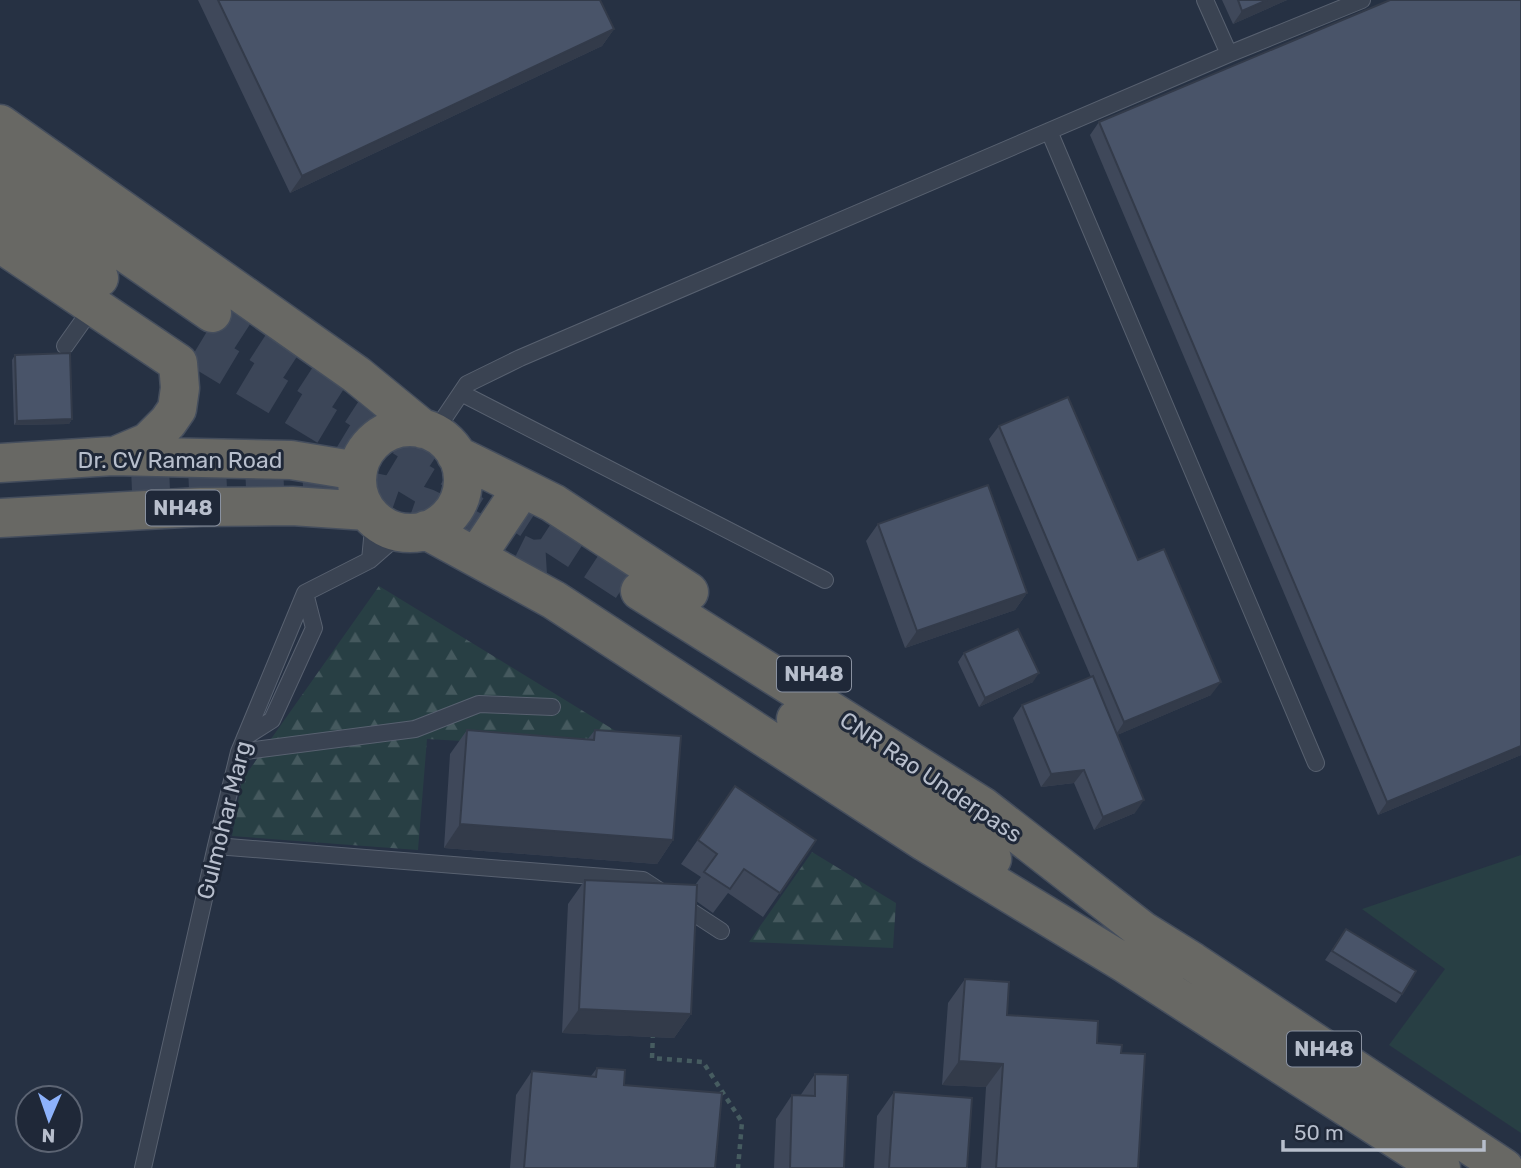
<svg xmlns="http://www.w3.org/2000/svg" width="1521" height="1168" font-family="Rubik,sans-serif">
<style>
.forest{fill:url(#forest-firs)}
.pitch{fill:#283f44}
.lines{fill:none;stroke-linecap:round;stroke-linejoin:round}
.trunk-tunnel{stroke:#3c4658;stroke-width:38;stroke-dasharray:38 19;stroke-linecap:butt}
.service-casing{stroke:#586170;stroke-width:18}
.trunk-casing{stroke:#454e5d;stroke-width:41}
.path{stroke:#465c60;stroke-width:4.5;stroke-dasharray:5 5;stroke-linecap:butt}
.service{stroke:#3a4352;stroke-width:16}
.trunk{stroke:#686864;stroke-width:38}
.wall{fill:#3f485a}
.shaded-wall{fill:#333b4a}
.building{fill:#495469;stroke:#333b4a;stroke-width:2}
.labels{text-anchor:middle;stroke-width:6;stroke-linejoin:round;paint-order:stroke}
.shield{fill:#1f2838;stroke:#8991a0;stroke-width:2}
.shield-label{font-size:21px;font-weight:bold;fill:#b7becc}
.street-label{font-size:23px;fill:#b7becc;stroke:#1f2838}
</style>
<defs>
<pattern id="forest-firs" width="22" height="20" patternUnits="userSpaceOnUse" patternTransform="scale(1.75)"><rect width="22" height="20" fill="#283f44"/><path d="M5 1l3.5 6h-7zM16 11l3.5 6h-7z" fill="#45595e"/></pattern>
</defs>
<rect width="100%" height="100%" fill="#263143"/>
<!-- forest -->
<path class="forest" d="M379,586L650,752L427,739L418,850L232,836L242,780Z
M812,852L896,903L893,948L749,942Z"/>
<!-- pitch -->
<path class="pitch" d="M1521,855V1133L1389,1045L1445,969L1362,909Z"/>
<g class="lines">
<!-- trunk-tunnel -->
<path class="trunk-tunnel" d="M212,313L640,591
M197,348L511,537
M132,491L312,483L349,487L393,496L427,508L530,559L546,558"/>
<!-- service casing -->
<g class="service-casing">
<path id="service" d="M1205,0L1229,54
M1049,131L1316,763
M65,346L87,315L90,302
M461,393L825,580
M434,433L467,384L520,358L1229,54L1362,0
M370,560L374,518
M245,737L272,720L314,628L305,593
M239,752L415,729L479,704L552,707
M216,846L643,880L721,931
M143,1168L216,846L239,752L305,593L370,560L402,532"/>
</g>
<!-- trunk casing -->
<g class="trunk-casing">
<path id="trunk" d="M0,124L357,375L423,429
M0,166L212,313
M0,208L99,278
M0,243L178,363L180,388L177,409L168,422L148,442L115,456
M357 480a53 53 0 1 1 106 0a53 53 0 1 1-106 0Z
M456,455L553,503L689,592
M0,463L113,456L291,460L358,471
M0,518L201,507L292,506L367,511
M426,530L554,600L925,842L1126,964L1441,1168
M476,557L522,488
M640,591L982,806L1143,931L1193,962L1504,1168
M796,719L911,796L992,859"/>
</g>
<!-- path -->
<path class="path" d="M653,1033L652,1058L703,1062L742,1122L738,1168"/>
<!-- service -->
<use href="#service" class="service"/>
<!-- trunk -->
<use href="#trunk" class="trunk"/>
</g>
<!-- wall -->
<path class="wall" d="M198,0H600L614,29L602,46L290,193Z
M1222,0H1287L1233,24Z
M1521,0V755L1378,815L1090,135L1099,122Z
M15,355L72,419L69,424L14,425L12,360Z
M999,426L1138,560L1211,695L1117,735L1135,813L1094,830L1074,783L1041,787L1013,718L1022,705L1091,677L989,439Z
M878,524L1027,593L1015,610L905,648L866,541Z
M964,653L1033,682L979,707L958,662Z
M467,730L587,740L595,730L673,840L657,864L444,848L450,754Z
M735,786L816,840L763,917L728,893L713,913L696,901L691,1014L674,1038L562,1033L568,904L585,880L695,885L701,877L681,864Z
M1346,929L1402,994L1396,1003L1325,960Z
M965,979L1007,1015L1097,1043L1121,1053L1138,1168H981L986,1087L942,1085L948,1003Z
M597,1068L624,1085L715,1168H510L516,1095L532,1071L591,1076Z
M815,1074L844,1168H774L776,1119L792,1095L800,1096Z
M894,1092L967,1168H874L877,1116Z"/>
<!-- shaded-wall -->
<path class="shaded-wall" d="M1267,0H1287L1233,24L1242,11Z
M614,29L602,46L290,193L302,176Z
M72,419L69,424L14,425L17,421Z
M1027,593L1015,610L905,648L917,631Z
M1039,673L1033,682L979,707L985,698Z
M1221,682L1211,695L1115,736L1124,722Z
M1521,746V755L1378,815L1387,802Z
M1084,770L1074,783L1041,787L1051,774Z
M1144,800L1135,813L1094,830L1103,817Z
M460,824L673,840L657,864L444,848Z
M579,1009L691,1014L674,1038L562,1033Z
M959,1061L1003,1064L986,1087L942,1085Z"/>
<!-- building -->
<path class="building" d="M218,0H600L614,29L302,176Z
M1238,0H1267L1242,11Z
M1390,0H1521V746L1387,802L1099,122Z
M70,353L72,419L17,421L15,355Z
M1068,397L1138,560L1164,549L1221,682L1124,722L999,426Z
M988,485L1027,593L917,631L878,524Z
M1018,629L1039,673L985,698L964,653Z
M1093,676L1144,800L1103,817L1084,770L1051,774L1022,705Z
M467,730L594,740L595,730L681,736L673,840L460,824Z
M735,786L816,840L780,893L744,869L730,889L704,872L717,854L698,840Z
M585,880L697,885L691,1014L579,1009Z
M1346,929L1416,971L1402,994L1332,951Z
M965,979L1009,982L1007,1015L1098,1021L1097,1043L1122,1045L1121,1053L1145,1054L1138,1168H996L1003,1064L959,1061Z
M597,1068L625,1070L624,1085L722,1093L715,1168H524L532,1071L596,1077Z
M815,1074L848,1075L844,1168H790L792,1095L815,1096Z
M894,1092L972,1098L967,1168H889Z"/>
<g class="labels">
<!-- shield labels -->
<g class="shield">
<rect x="146" y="490.5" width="74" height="35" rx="5"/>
<rect x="777" y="656.5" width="74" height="35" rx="5"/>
<rect x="1287" y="1031.5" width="74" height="35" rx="5"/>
</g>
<g class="shield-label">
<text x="183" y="515">NH48</text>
<text x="814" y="681">NH48</text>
<text x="1324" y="1056">NH48</text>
</g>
<!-- street labels -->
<g class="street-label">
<text x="180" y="468">Dr. CV Raman Road</text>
<text transform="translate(931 777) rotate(34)" y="8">CNR Rao Underpass</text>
<text transform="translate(224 820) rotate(-76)" y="8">Gulmohar Marg</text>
</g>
</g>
<!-- north arrow -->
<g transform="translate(49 1119) rotate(182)"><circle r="33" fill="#1f2838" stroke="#5c6473" stroke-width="2"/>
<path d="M0-5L12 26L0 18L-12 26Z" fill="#8db2fb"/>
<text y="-10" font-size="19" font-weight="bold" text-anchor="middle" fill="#b7becc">N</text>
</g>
<!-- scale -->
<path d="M1283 1140v10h201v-10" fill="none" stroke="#b7becc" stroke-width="3.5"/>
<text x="1294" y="1140" font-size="21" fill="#b7becc" stroke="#1f2838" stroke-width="5" paint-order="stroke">50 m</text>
</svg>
